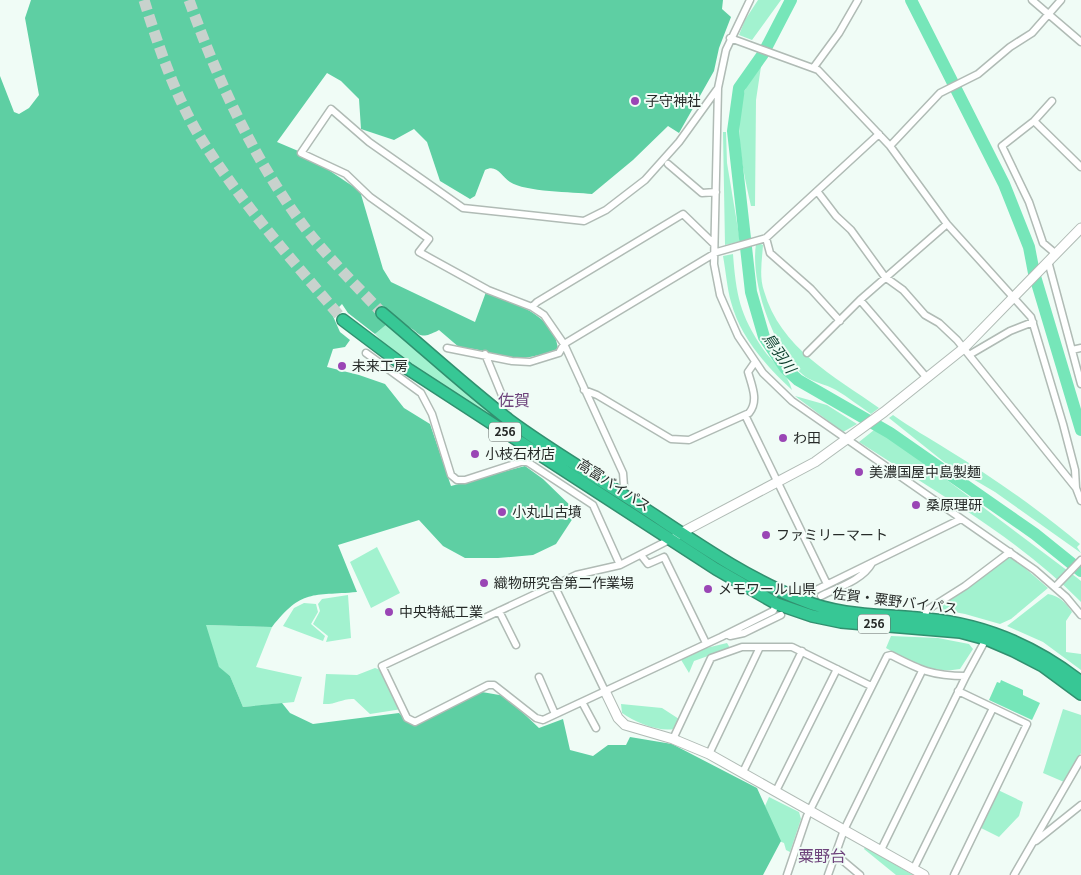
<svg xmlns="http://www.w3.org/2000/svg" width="1081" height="875" font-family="Georgia,'Noto Sans JP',serif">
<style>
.green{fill:#a2f2cf}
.forest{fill:#5ecfa3}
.water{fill:#76e6b9}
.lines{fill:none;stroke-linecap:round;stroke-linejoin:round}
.river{stroke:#76e6b9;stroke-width:12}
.street-tunnel{stroke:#c8d2cd;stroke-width:6;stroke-dasharray:6 3;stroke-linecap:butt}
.highway-tunnel{stroke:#c8d2cd;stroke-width:11;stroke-dasharray:11 5.5;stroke-linecap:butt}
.street-casing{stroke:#b0bbb5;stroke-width:9}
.secondary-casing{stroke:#b0bbb5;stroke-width:11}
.highway-casing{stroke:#31906f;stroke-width:14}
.street{stroke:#fff;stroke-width:6}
.secondary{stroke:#fff;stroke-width:9}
.highway{stroke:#37c795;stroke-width:11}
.poi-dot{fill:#9a46b5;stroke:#f0fcf6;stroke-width:2}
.labels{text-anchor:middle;stroke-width:4;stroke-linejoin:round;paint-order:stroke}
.shield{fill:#f0fcf6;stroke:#636966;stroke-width:1}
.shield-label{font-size:12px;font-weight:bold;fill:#262a28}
.poi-label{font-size:14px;fill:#262a28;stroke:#f0fcf6;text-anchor:start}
.street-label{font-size:14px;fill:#262a28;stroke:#f0fcf6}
.water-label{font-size:15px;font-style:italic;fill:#0b3e2c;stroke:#f0fcf6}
.quarter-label{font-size:16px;fill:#6e447c;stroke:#f0fcf6}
</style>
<rect width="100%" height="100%" fill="#f0fcf6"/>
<!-- green -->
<path class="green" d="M758,0H781L752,40L739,35L745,20Z
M762,60L756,100L755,206H751C740,157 727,102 762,60Z
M723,132H726L727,163L739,235V242L725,245Z
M759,243L763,245C762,260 759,277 764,291C780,348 834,376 879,408L871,414C859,406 848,397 836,390C826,384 810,382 802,374C773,348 750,282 756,244Z
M733,254C736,295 740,315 763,349C773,363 788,374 792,390C767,367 740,337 731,302C727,288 726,272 723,256Z
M387,324L514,427L511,431L392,352L375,334Z
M795,396L827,405L857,424L843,432Z
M893,415C911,428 929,438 948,450C994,478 1039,510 1080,544L1077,547L1081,553L995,492L944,462L889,418Z
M874,430L887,435L1076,577L1081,581V602C1017,537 934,491 859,442Z
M377,547L400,593L371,608L350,562Z
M1011,556L1048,588L1011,619L1000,624L965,614L938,609Z
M1048,594C1060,596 1066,603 1072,612L1066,621V652L1081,654V670L1043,642L1007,626Z
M348,595L351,638L326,642L328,636L313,624L320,611L318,604L322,599Z
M304,603L316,604L318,612L311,624L325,636L323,641L283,626L294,608Z
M205,625L272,627L256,667L302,677L294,702L243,707L230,676L219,668Z
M891,636L938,638L969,644L973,649L960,669C929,674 912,663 886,648Z
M727,643L730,648L694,661L689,673L680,658L702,649Z
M375,668L381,670L402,709L370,714L354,699C343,698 335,705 323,704L326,674L357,675Z
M621,704L662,708L679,719L674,729C658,732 635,722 622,713Z
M1063,709L1081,715V753L1064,782L1043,773Z
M998,790L1023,802L1019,816L999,837L981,828Z
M769,797L799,812L801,819L790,852L786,850L784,843L779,841L765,806Z
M865,847L913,875H896L864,849Z"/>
<!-- forest -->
<path class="forest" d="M31,0H723L722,9L731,17L719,48L714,71L679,133L668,126L633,160L592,194C573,192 525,192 510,182C501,176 497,164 485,170L475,196L470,199L440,181L427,142L414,129L394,140L361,129L359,99L341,81L327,73L277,142L303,153L360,191L383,269L391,282L475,322L486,292C512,302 555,315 558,349C539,356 514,363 494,355C480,350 476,348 460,348L439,330C415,343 422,330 403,325C398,324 392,324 387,324L375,334L348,313L342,304L332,314L340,332L350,340L345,347L333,349L327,367L359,375L385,384L404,408L430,424L451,486L525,466L543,479L577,512L556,544L533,555L498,558H465L443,546L419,520L338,545L357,592C312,596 302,589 272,627L206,625L219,667L230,676L243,707L282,703L290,713L313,724L399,713L409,723L441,711L465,697L482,692L505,696L539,728L563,719L570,750L593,756L608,745H626L630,737L672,744L757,788L781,841L763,875H0V76L14,112L19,114L29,108L39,95L25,18Z"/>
<!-- water -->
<path class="water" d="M1001,680L1023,690V695L1040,703L1032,720L989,700L997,682L1000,683Z"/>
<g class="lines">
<!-- river -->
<path class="river" d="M791,0L763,54L739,88L733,131L751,292L764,337L785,368L798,380L890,433L1035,534L1081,571
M911,0L1004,184L1029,247L1034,273L1081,430"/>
<!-- street-tunnel -->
<path class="street-tunnel" d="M506,405L522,454"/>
<!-- highway-tunnel -->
<path class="highway-tunnel" d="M144,0C158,45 175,96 200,137C241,203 293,261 343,320
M189,0C217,78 251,154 300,221C324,254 354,283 382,313"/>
<!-- street casing -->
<g class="street-casing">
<path id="street" d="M750,0L726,50L718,88L714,264L720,295L738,336L763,373L792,401L1035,570L1066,597L1081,615
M1032,0L1081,42
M730,38L818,70L890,146L947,224L1031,317L1063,424L1075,470L1076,488L1081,501
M814,67L839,33L858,0
M1052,101L1034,121L1002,146L1029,202L1043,243L1056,254
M1034,121L1081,167
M890,146L940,93L978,74L1010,47L1032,33L1061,0
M668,164L702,193L716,192
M817,191L836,216L851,230L885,277L903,290L925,315L939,323L957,340L1076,488
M766,238L770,253L811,289L840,321
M1048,261L1081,384
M860,300L927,378
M532,307L537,302L683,214L714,244
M447,348L512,361L530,362L559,353L564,344L717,252L766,238L879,134
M1072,350L1081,348
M366,353L421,393L432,414L451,475L457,480H465L524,461L529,463L593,505L620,565
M807,353L860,300L947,224
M485,354L506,405
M969,355L1010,331L1033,322
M584,390L597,395L671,439L689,440L749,413C759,401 752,386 748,372L755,362
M746,417L827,584
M620,492L624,486L623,473L564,344L544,315L532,307L488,290L419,252L429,239L370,197L346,174L301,153L331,109L369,142L463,208L584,221L606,210L645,180L679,142L718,88
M671,539L620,565L576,575L382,666L407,718L415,722L488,685H494L536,718L543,720L721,637L773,611L777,604
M641,555L648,564L664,557L706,643
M554,585L605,691
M1055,587L1081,560
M821,596C837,588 863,580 872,563
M803,601L812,592L961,519
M499,611L516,645
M924,618L927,610L965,586L1010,552
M730,636L744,633L781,615
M539,677L555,714
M582,702L596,728
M673,739L711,658L742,647H792L871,686
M709,754L760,647
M743,772L802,651
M776,791L837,669
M1036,841L1081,805
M881,850L966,676
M835,854L860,875
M914,868L993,708
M787,875L807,816L887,656L891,655C920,670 932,676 966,676L986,639
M828,875L844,830L922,671
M954,875L1027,724L958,691
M1014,875L1081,759"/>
</g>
<!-- secondary casing -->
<g class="secondary-casing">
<path id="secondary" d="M677,535L815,462L884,412L964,348L1081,228
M605,691L618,718L625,725L673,739L709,754L924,875"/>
</g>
<!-- highway casing -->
<g class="highway-casing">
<path id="highway" d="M382,313C424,348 465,386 509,420C552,452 600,479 645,509C695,542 746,578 802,600C842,617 884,614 926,619C983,624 1035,646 1081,682
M343,320L408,369L716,569L777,604L812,616L841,622L960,632L986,639L1014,651L1043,666L1081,694"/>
</g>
<!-- street -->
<use href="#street" class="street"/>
<!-- secondary -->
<use href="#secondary" class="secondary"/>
<!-- highway -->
<use href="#highway" class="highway"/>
</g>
<!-- markers -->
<g class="poi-dot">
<circle cx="635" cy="101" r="5"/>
<circle cx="342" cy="366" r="5"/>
<circle cx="783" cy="438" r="5"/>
<circle cx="475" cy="454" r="5"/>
<circle cx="859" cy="472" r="5"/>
<circle cx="916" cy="505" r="5"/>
<circle cx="502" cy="512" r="5"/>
<circle cx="766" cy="535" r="5"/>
<circle cx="484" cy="583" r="5"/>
<circle cx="708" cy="589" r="5"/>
<circle cx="389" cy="612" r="5"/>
</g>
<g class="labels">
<!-- shield labels -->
<g class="shield">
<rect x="489" y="422.5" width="32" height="19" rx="4"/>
<rect x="858" y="614.5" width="32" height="19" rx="4"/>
</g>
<g class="shield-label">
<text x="505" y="436">256</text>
<text x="874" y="628">256</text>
</g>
<!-- poi labels -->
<g class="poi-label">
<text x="645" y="106">子守神社</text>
<text x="352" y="371">未来工房</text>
<text x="793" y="443">わ田</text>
<text x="485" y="459">小枝石材店</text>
<text x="869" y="477">美濃国屋中島製麺</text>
<text x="926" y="510">桑原理研</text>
<text x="512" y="517">小丸山古墳</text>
<text x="776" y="540">ファミリーマート</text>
<text x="494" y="588">織物研究舎第二作業場</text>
<text x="718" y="594">メモワール山県</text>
<text x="399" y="617">中央特紙工業</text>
</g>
<!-- street labels -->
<g class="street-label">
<text transform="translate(614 485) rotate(33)" y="5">高富バイパス</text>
<text transform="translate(895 601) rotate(7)" y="5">佐賀・粟野バイパス</text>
</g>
<!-- water labels -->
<g class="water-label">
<text transform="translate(779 353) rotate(55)" y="5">鳥羽川</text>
</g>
<!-- quarter labels -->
<g class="quarter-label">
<text x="514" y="406">佐賀</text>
<text x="822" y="862">粟野台</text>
</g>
</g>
</svg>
